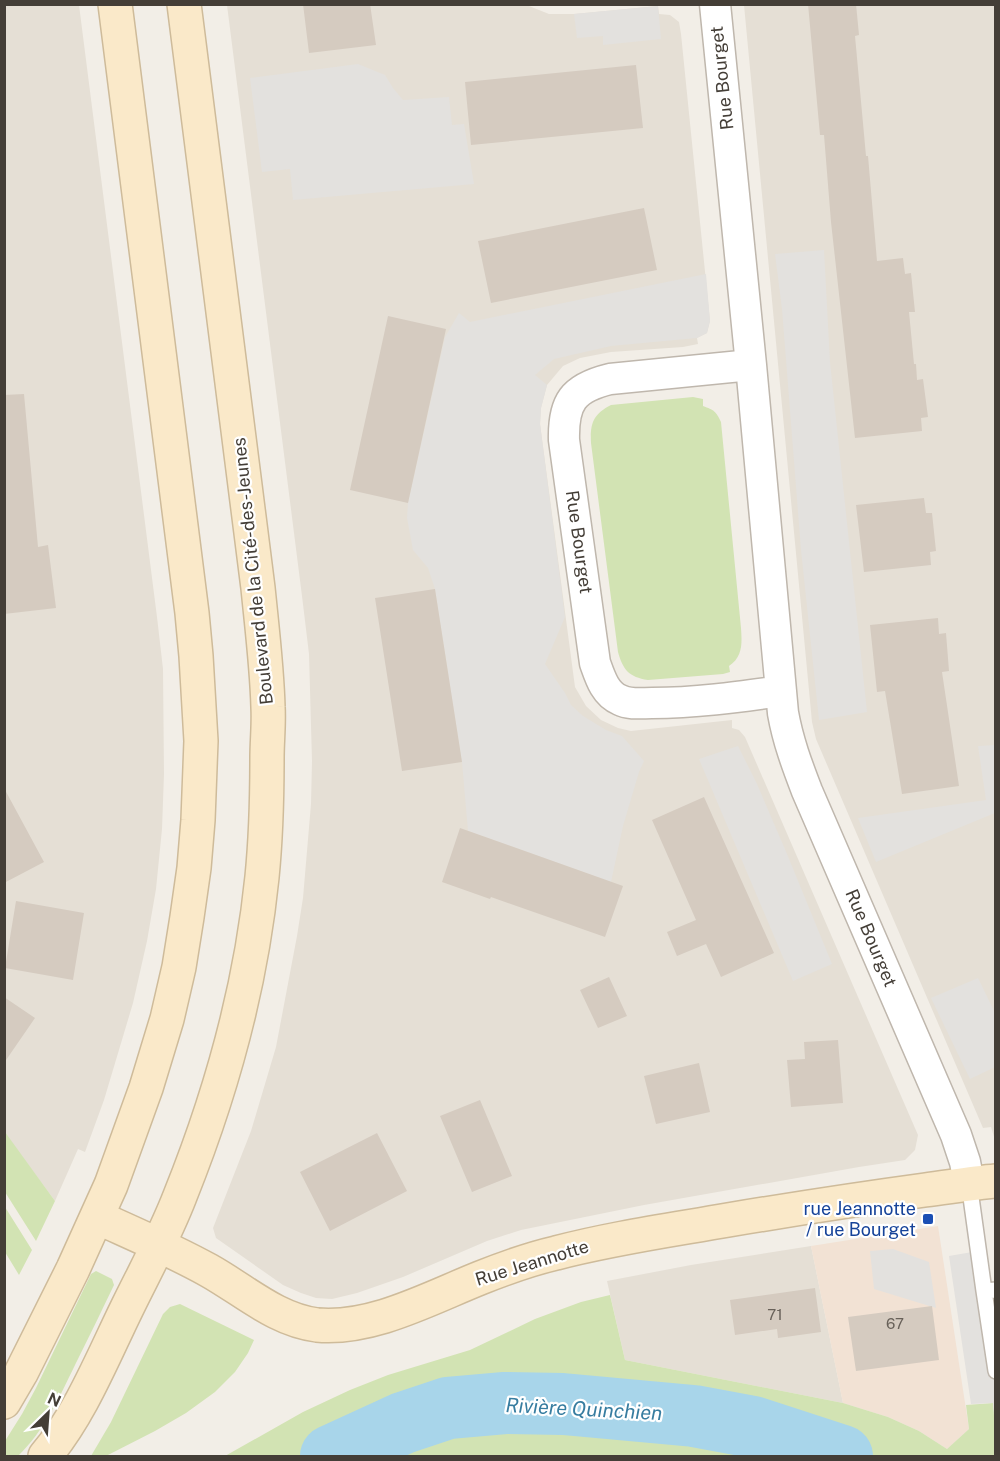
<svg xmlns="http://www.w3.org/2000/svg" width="1000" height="1461" font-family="'Public Sans',sans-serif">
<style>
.residential{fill:#e5dfd5}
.commercial{fill:#f2e2d4}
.green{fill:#d2e3b3}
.parking{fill:#e3e1de}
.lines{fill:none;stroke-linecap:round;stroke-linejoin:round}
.river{stroke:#a8d5ea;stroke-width:62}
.building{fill:#d5cbc0}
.service-casing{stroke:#bfb7ad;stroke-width:18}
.minor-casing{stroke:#bfb7ad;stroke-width:33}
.secondary-casing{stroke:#cebb9a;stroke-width:36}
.service{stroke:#fff;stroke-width:15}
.minor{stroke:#fff;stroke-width:30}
.secondary{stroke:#fae9c9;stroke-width:33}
.transit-dot{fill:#1a4fb4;stroke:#fff;stroke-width:2}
.labels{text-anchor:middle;stroke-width:4.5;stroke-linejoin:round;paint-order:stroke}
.number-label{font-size:15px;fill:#686159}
.street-label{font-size:18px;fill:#443e37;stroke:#fff}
.transit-label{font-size:18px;fill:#164399;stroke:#fff;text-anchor:end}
.water-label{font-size:20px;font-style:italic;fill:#377da0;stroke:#fff}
</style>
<rect width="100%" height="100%" fill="#f2eee7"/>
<!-- residential -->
<path class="residential" d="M524,4L549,14H574L658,6L659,14L670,15L679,22L681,34L710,321L707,333L697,338L698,344L683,347L611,352L580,358L563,366L547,385L541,408L540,424L575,687L586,706L601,720L618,728L631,731L732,720V728L739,730L745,737L918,1135L915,1150L905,1160L859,1167L644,1205L521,1230L487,1241L403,1277L357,1293L332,1299L316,1298L301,1293L283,1285L216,1238L213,1228L251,1131L276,1047L297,936L303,898L311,804L312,761L309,654L302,596L227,5Z
M4,5H79L157,617L163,669L164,774L162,829L156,889L147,941L133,1003L104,1100L85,1152L78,1149L55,1201L4,1132Z
M744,5H995V1140L991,1127L983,1128L816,739L812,722Z
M811,1246L843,1403L625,1360L607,1281L691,1265Z"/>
<!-- commercial -->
<path class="commercial" d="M938,1226L969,1429L947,1449L919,1431L888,1417L843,1403L811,1246Z"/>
<!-- green -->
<path class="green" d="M693,397L703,399V406C714,410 716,411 721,422L741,628C742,643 743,657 729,666L730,672L723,674L648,680C629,677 623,670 618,652L591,443C590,424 593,414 611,405Z
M5,1132L55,1201L36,1241L5,1192Z
M5,1207L32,1250L19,1275L5,1252Z
M96,1271L112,1279L114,1285C101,1312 88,1339 75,1365C59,1398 44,1431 18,1456H5V1441L22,1414L36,1388L91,1274Z
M610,1295L625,1360L843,1403L888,1417L919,1431L947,1449L969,1429L966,1405L993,1403L996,1428L995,1456H225L303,1412L350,1390L388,1375L470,1350L535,1319L581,1302Z
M180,1304L254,1340L248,1353L235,1372L215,1392L186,1413L155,1431L106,1456H91L111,1422L163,1314L170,1307Z"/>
<!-- parking -->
<path class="parking" d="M658,6L661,39L603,45V36L577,38L574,14Z
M358,64L385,75L393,88L403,100L449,97L452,125L464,124L474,184L293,200L290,169L262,172L250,78Z
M824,250L830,362L867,712L819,720L801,550L782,309L775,254Z
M706,274L710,321L707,333L697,338L611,346L554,359L535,375L547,385L541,408L540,424L565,617L545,664L565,693L571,705L583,716L606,730L622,736L644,761L639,772L623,826L611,882L468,831L462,762L435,589L428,568L413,550L407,518L408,503L445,337L459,313L470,322Z
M995,745V813L876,862L858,818L986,800L978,746Z
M738,746L757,784L787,854L832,964L793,981L699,759Z
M978,978L995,1013V1067L970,1079L931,998Z
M893,1249L929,1262L936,1308L874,1289L870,1251Z
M978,1251L984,1291L995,1290V1428L993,1403L971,1404L949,1256Z"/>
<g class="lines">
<!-- river -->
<path class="river" d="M331,1456L403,1423L448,1408L505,1403L563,1404L694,1416L753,1427L842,1456"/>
</g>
<!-- building -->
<path class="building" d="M303,4H370L376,45L309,53Z
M808,4H856L859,35L855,36L866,156H868L877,261L903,258L905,274L911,273L915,312H909L914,364H916L917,380L923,379L928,417L921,418L922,431L855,438L831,222L824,135H820Z
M636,65L643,128L471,145L465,82Z
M644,208L657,270L491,303L478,241Z
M388,316L446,329L408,503L350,490Z
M24,394L38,547L48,545L56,608L4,614V395Z
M924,498L926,513H932L936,551L930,552L931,565L864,572L856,505Z
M435,589L462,762L402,771L375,598Z
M938,618L939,634L946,633L949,671L942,672L959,786L902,794L885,691L877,692L870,625Z
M4,788L44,862L4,883Z
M704,797L774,953L721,977L706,944L677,956L667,932L696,920L652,820Z
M460,828L623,886L605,937L491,897L490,899L442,882Z
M16,901L84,913L73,980L5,968Z
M609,977L627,1016L598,1028L580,990Z
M4,997L35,1018L4,1063Z
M838,1040L843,1103L791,1107L787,1060L805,1059L804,1042Z
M699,1063L710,1112L656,1124L644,1076Z
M480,1100L512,1176L472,1192L440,1116Z
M377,1133L407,1191L330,1231L300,1172Z
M815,1288L821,1332L778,1338L777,1329L735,1335L730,1300Z
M932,1306L939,1360L856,1371L848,1317Z"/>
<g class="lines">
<!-- service casing -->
<g class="service-casing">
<path id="service" d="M969,1183L984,1291L996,1290
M984,1291L996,1371"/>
</g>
<!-- minor casing -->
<g class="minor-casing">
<path id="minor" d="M715,4L751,365L783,713C788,741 797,765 807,791L956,1135L965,1162L969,1183
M751,365L610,379C573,388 563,402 564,440L595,663C600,677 605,694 620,700C630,705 642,703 652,703C696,703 738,697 781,691"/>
</g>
<!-- secondary casing -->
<g class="secondary-casing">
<path id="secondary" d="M97,1217C134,1234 172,1250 208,1270C244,1290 276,1320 317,1325C372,1330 430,1298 480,1278C505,1268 530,1259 556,1253C613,1238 671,1230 728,1220C794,1209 859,1199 925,1190C949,1187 972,1183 996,1181
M4,1402L21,1373L73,1269L111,1185L146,1088L167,1019L179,967L187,917L194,868L198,820L201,741L196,656L192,613L115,4
M45,1456C80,1415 103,1357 127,1308C145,1271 165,1235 180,1196C221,1094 251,986 262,877C266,837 267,798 267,758C267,741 269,724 268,707C267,668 262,628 258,588L184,4"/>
</g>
<!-- service -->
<use href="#service" class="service"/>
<!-- minor -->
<use href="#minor" class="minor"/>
<!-- secondary -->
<use href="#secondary" class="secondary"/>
</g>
<!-- markers -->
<rect class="transit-dot" x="922" y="1213" width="12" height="12" rx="3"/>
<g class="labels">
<!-- number labels -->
<g class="number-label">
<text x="775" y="1320">71</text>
<text x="895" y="1329">67</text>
</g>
<!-- street labels -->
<g class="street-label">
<text transform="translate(722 78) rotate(-96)" y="6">Rue Bourget</text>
<text transform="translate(579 542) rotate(82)" y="6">Rue Bourget</text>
<text transform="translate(253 571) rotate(-96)" y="6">Boulevard de la Cité-des-Jeunes</text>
<text transform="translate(871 938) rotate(67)" y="6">Rue Bourget</text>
<text transform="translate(532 1263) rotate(-17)" y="6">Rue Jeannotte</text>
</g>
<!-- transit labels -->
<g class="transit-label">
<text x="916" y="1215">rue Jeannotte<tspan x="916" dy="21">/ rue Bourget</tspan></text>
</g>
<!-- water labels -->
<g class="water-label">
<text transform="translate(584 1409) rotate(3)" y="7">Rivière Quinchien</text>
</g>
</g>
<!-- border -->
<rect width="1000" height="1461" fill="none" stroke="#443e37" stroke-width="12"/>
<!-- north arrow -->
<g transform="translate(48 1413) rotate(25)" stroke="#ffffff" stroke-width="4.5" paint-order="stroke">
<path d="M0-4.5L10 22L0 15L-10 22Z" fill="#443e37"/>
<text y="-9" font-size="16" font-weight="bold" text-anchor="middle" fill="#443e37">N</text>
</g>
</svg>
